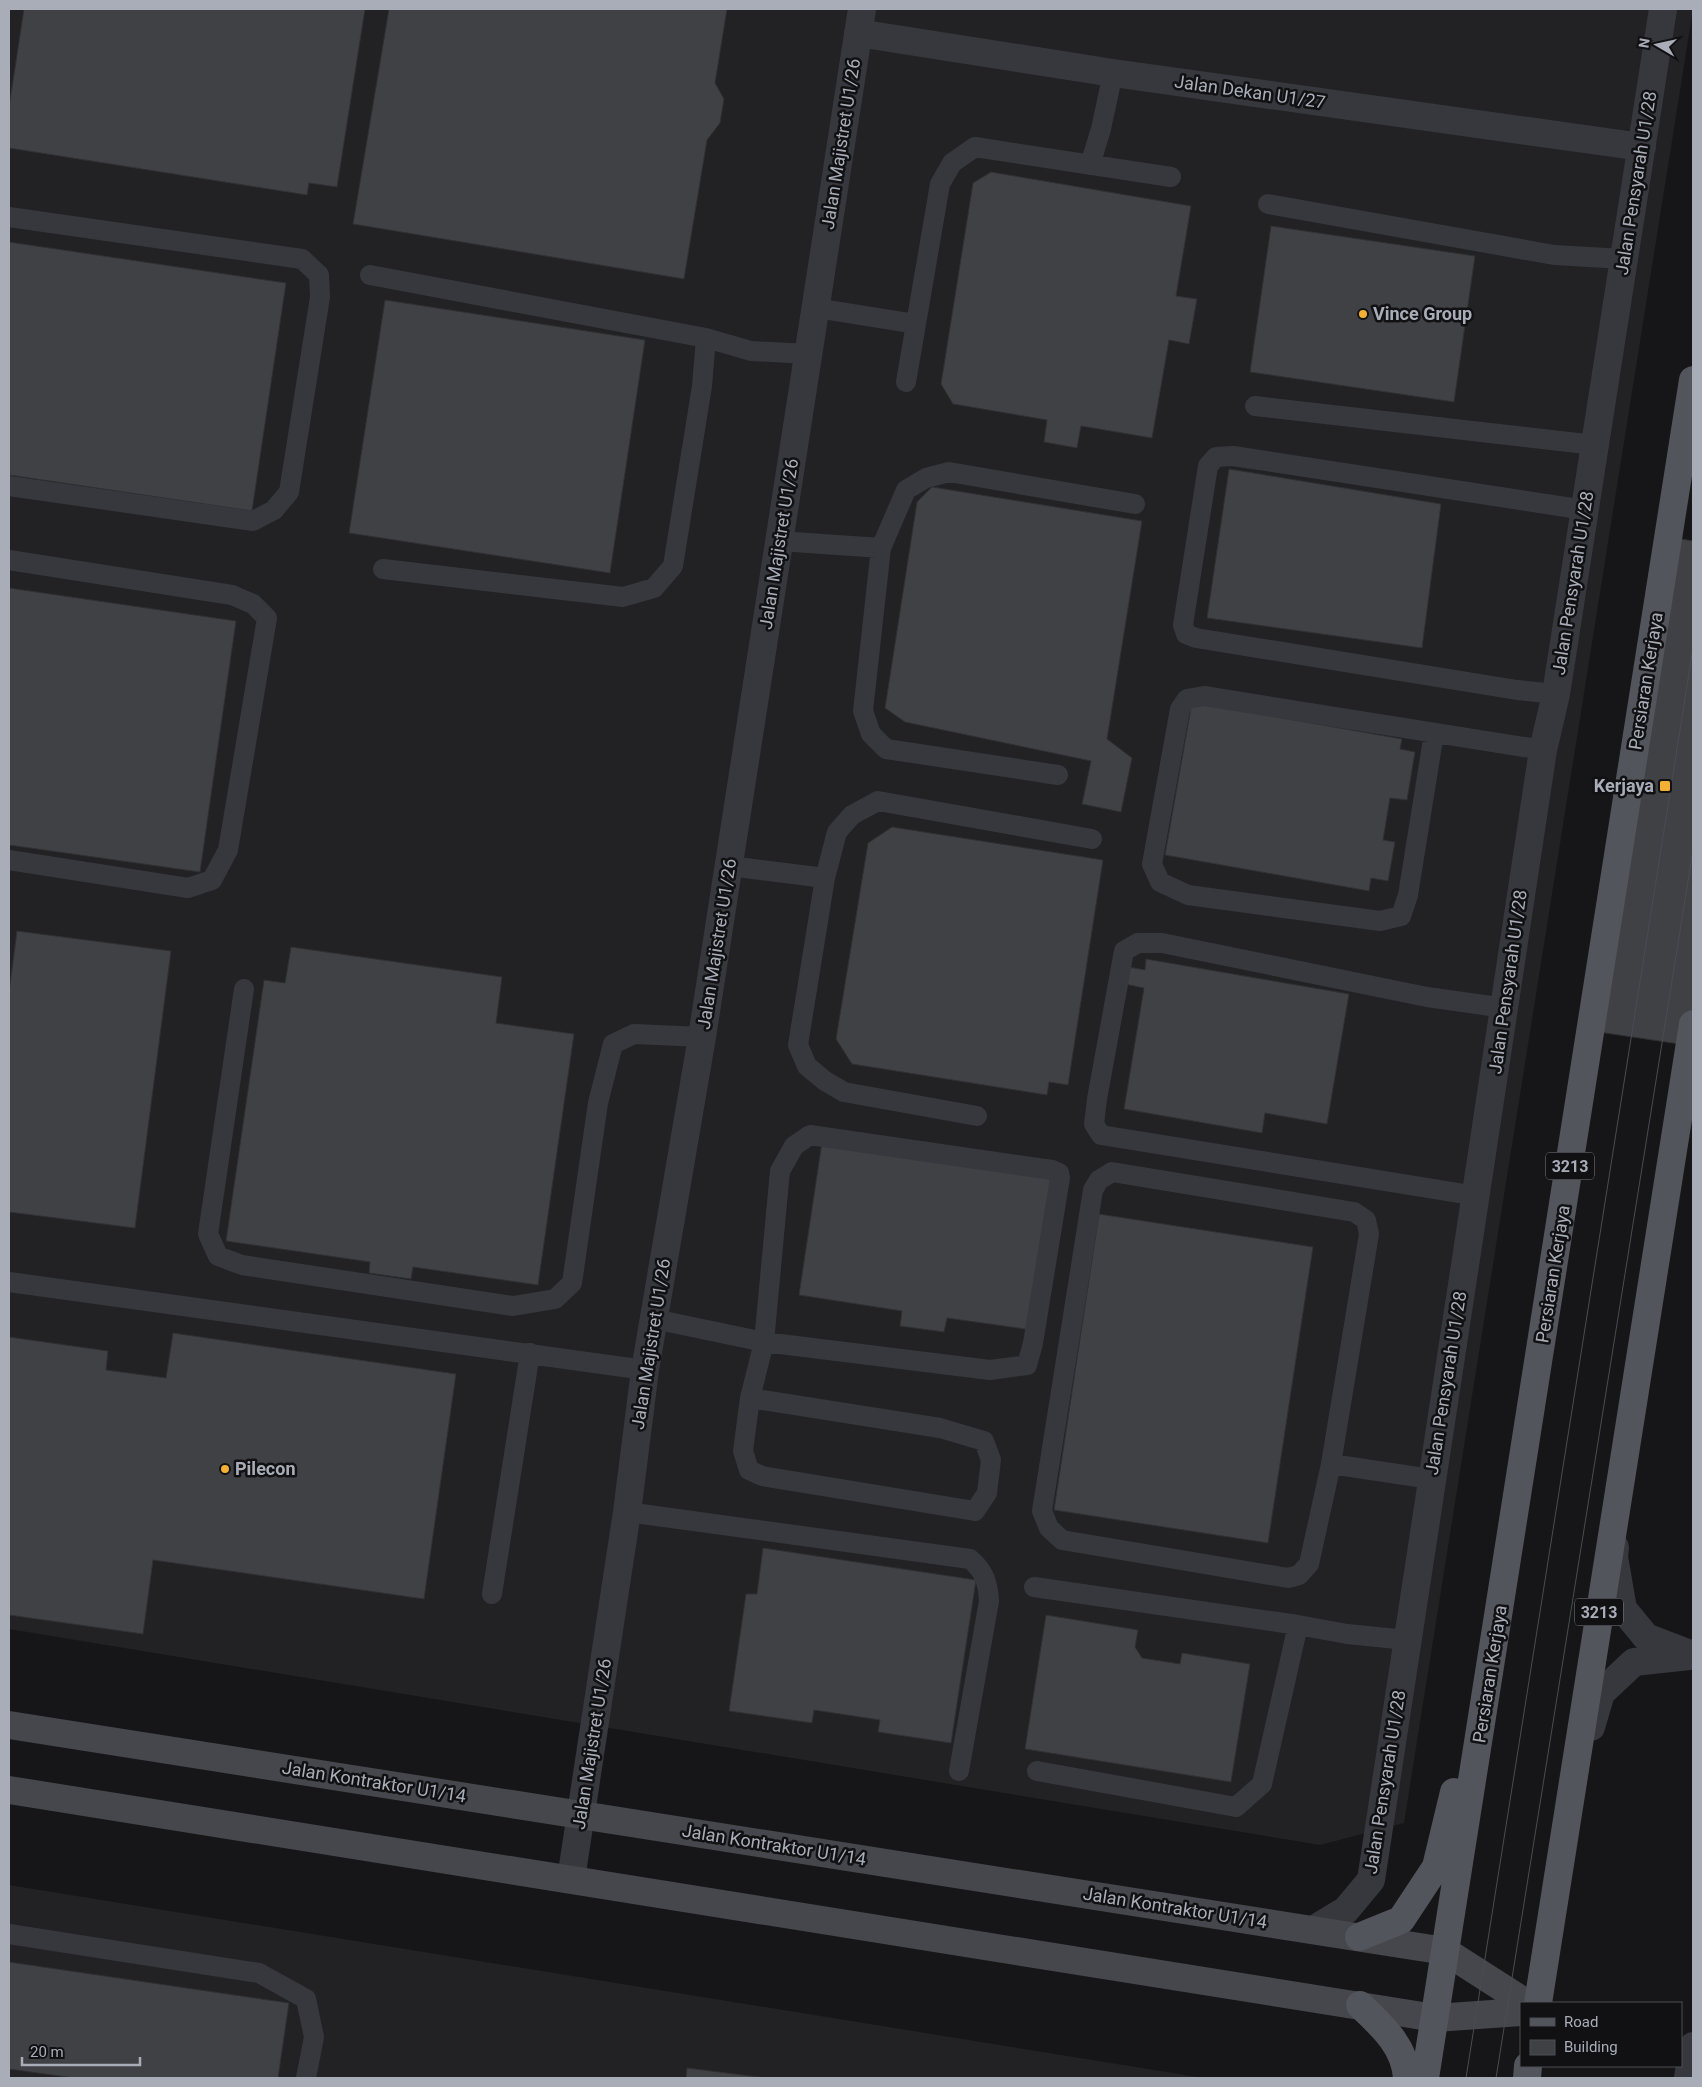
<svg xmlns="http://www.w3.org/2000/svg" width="1702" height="2087" font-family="Roboto,sans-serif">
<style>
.built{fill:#222225}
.building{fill:#404145;stroke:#303034}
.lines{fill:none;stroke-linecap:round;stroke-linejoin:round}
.lane{stroke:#37383d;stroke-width:20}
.street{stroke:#37383d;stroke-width:28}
.secondary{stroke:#45474d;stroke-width:28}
.primary{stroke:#53555c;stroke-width:28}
.tram{stroke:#4a4c52;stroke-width:1}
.poi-dot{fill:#f2b134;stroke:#111113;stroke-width:2}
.labels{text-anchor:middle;stroke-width:5;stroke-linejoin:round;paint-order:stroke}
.shield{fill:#111113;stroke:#7b7e86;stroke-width:1}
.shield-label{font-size:16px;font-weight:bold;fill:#a8adb8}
.street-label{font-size:18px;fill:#a8adb8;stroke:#111113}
.poi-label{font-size:18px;font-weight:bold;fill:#a8adb8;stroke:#111113;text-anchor:start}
</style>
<rect width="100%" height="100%" fill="#161618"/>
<!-- built -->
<path class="built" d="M9,9H1693L1404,1823L1320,1845L9,1629Z
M9,1885L1204,2078H9Z"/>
<!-- building -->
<path class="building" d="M24,9H365L337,187L309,183L307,195L9,148V107Z
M389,9H727L715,83L724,99L720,123L707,140L684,279L353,224Z
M991,172L1191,206L1176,296L1197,299L1189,344L1169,340L1152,438L1081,426L1077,448L1044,442L1047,420L953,404L941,384L973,183Z
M1271,226L1475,256L1454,402L1250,372Z
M9,242L286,283L252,511L9,475Z
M385,300L645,340L610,573L349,533Z
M1229,469L1441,504L1422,648L1207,618Z
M932,487L1142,521L1107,739L1132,758L1121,812L1082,804L1091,761L905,722L885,708L917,502Z
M1675,538L1693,541V1046L1599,1032Z
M9,588L236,621L200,872L9,845Z
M1192,702L1402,739L1400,749L1415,752L1407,800L1390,798L1383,840L1395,842L1388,881L1371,878L1369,891L1165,855Z
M892,827L1103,860L1068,1085L1049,1082L1047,1095L852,1064L836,1039L868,843Z
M17,931L171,951L135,1228L9,1212V992Z
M291,947L502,977L496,1023L574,1034L538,1285L413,1267L411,1279L369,1273L370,1262L226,1241L264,980L285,983Z
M1146,959L1349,994L1327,1124L1265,1113L1262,1133L1124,1109L1144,988L1120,983L1123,966L1145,970Z
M822,1142L1055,1177L1032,1330L947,1318L944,1332L900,1326L902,1311L799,1295Z
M1099,1214L1313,1247L1268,1543L1054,1510Z
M173,1333L456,1374L424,1599L153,1560L143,1634L9,1615V1337L108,1351L106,1370L166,1378Z
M763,1548L976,1580L951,1743L878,1732L880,1720L814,1710L812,1723L729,1711L746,1594H757Z
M1046,1615L1138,1630L1135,1647L1142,1658L1180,1664L1182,1653L1250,1664L1231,1782L1025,1749Z
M9,1962L289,2003L278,2078H74L9,2069Z
M687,2068L767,2078H686Z"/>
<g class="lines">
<!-- lane -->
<path class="lane" d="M1090,165L1101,129L1113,73
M1268,204L1554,255L1624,259
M9,217L302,259L319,275L320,297L289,492L274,510L253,521L9,486
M370,275L706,338
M816,308L916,324L940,184L952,163L975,147L1171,177
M906,382L916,324
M1255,406L1595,445
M779,541L881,548L906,490L926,478L949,472L1135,504
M881,548L863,711L871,734L886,749L1058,775
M9,560L232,595L253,604L267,618L228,850L212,880L188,888L9,860
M383,569L623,597L654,588L673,566L702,386L706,338L751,351L809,354
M1556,694L1517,690L1196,638L1186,634L1183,625L1208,466L1216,457L1233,456L1585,510
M1434,733L1408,895L1401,916L1380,921L1188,895L1160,882L1152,864L1180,709L1187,699L1204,696L1543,750
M729,866L825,878
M244,989L208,1234L218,1256L242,1265L513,1306L555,1299L572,1283L598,1103L613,1044L634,1034L702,1037
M977,1116L844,1092L825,1081L807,1066L798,1045L825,878L837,832L852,815L878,801L1092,839
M1112,1172L1354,1212L1366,1220L1369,1234L1331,1464L1309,1564L1299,1575L1288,1578L1062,1540L1049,1528L1042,1511L1093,1190L1099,1180Z
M1477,1196L1101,1135L1094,1124L1097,1099L1124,951L1138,943H1162L1427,997L1505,1008
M9,1282L645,1370
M654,1319L764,1342L990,1370L1027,1365L1033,1343L1060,1178L1059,1173L1052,1170L810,1135L794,1146L780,1171L764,1342L750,1398L743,1451L749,1470L762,1476L975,1511L987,1493L991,1460L984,1441L940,1428L750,1398
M1331,1464L1431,1479
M627,1512L970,1559C984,1571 988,1582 989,1601L959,1771
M1034,1587L1298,1625L1347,1634L1407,1640
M492,1594L530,1353
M1037,1771L1236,1807L1262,1784L1298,1625
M9,1934L259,1973L306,1999L314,2037L306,2078"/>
<!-- street -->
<path class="street" d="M858,33L1113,73L1642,147
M1615,1547L1614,1557L1623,1609L1646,1637L1693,1655
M1591,1727L1601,1693L1634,1662L1689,1656
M571,1879L627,1512L645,1370L702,1037L862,9
M1313,1930L1346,1910L1371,1880C1428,1503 1487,1127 1543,750L1556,694L1663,9
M1688,2078L1693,2046"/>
<!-- secondary -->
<path class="secondary" d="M9,1725L1445,1951L1526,2003
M9,1790L1435,2018L1521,2012"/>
<!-- primary -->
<path class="primary" d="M1359,1937L1401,1920L1436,1867L1454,1792
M1538,2003L1693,1024
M1360,2005C1382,2026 1405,2046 1407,2078
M1425,2078L1693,380
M1527,2078L1528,2066"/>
<!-- tram -->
<path class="tram" d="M1466,2078L1693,648
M1496,2078L1693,850"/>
</g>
<!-- markers -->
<g class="poi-dot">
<circle cx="1363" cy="314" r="5"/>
<rect x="1659" y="780" width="12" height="12" rx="2.5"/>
<circle cx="225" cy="1469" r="5"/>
</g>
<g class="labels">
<!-- shield labels -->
<g class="shield">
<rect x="1546" y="1152.5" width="48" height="27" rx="4"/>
<rect x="1575" y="1598.5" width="48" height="27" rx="4"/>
</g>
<g class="shield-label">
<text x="1570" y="1172">3213</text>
<text x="1599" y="1618">3213</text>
</g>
<!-- street labels -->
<g class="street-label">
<text transform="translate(1250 92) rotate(8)" y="6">Jalan Dekan U1/27</text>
<text transform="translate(841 144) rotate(-81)" y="6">Jalan Majistret U1/26</text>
<text transform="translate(1636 183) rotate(-81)" y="6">Jalan Pensyarah U1/28</text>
<text transform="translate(779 544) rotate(-81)" y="6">Jalan Majistret U1/26</text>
<text transform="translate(1573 583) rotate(-81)" y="6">Jalan Pensyarah U1/28</text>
<text transform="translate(1646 681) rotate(-81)" y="6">Persiaran Kerjaya</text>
<text transform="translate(717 944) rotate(-81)" y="6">Jalan Majistret U1/26</text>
<text transform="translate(1508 982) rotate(-82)" y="6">Jalan Pensyarah U1/28</text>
<text transform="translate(1553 1274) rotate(-81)" y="6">Persiaran Kerjaya</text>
<text transform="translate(651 1344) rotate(-81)" y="6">Jalan Majistret U1/26</text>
<text transform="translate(1446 1383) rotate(-81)" y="6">Jalan Pensyarah U1/28</text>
<text transform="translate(1490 1674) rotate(-81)" y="6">Persiaran Kerjaya</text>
<text transform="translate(592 1744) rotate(-81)" y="6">Jalan Majistret U1/26</text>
<text transform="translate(374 1782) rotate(9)" y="6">Jalan Kontraktor U1/14</text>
<text transform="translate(1385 1782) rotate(-81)" y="6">Jalan Pensyarah U1/28</text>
<text transform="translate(774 1845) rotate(9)" y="6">Jalan Kontraktor U1/14</text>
<text transform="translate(1175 1908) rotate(9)" y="6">Jalan Kontraktor U1/14</text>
</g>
<!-- poi labels -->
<g class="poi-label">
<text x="1373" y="320">Vince Group</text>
<text x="1654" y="792" text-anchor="end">Kerjaya</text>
<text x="235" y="1475">Pilecon</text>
</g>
</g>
<!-- border -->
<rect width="1702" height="2087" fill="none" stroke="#a8adb8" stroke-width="20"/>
<!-- legend -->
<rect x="1520" y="2002" width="162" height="65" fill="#111113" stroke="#4d4f55"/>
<rect x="1530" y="2018" width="25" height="8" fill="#53555c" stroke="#4d4f55"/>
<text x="1564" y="2027" font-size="15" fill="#a8adb8">Road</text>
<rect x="1530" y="2040" width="25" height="15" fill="#404145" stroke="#4d4f55"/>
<text x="1564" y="2052" font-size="15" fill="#a8adb8">Building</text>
<!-- north arrow -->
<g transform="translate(1657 45) rotate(279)" stroke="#111113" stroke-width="4" paint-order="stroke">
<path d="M0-4L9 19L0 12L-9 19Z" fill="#a8adb8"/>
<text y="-8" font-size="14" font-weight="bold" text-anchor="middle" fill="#a8adb8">N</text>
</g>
<!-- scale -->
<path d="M22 2057v8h118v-8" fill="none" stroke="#a8adb8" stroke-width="2.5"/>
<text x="30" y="2057" font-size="15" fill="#a8adb8" stroke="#111113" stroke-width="4" paint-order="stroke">20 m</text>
</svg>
